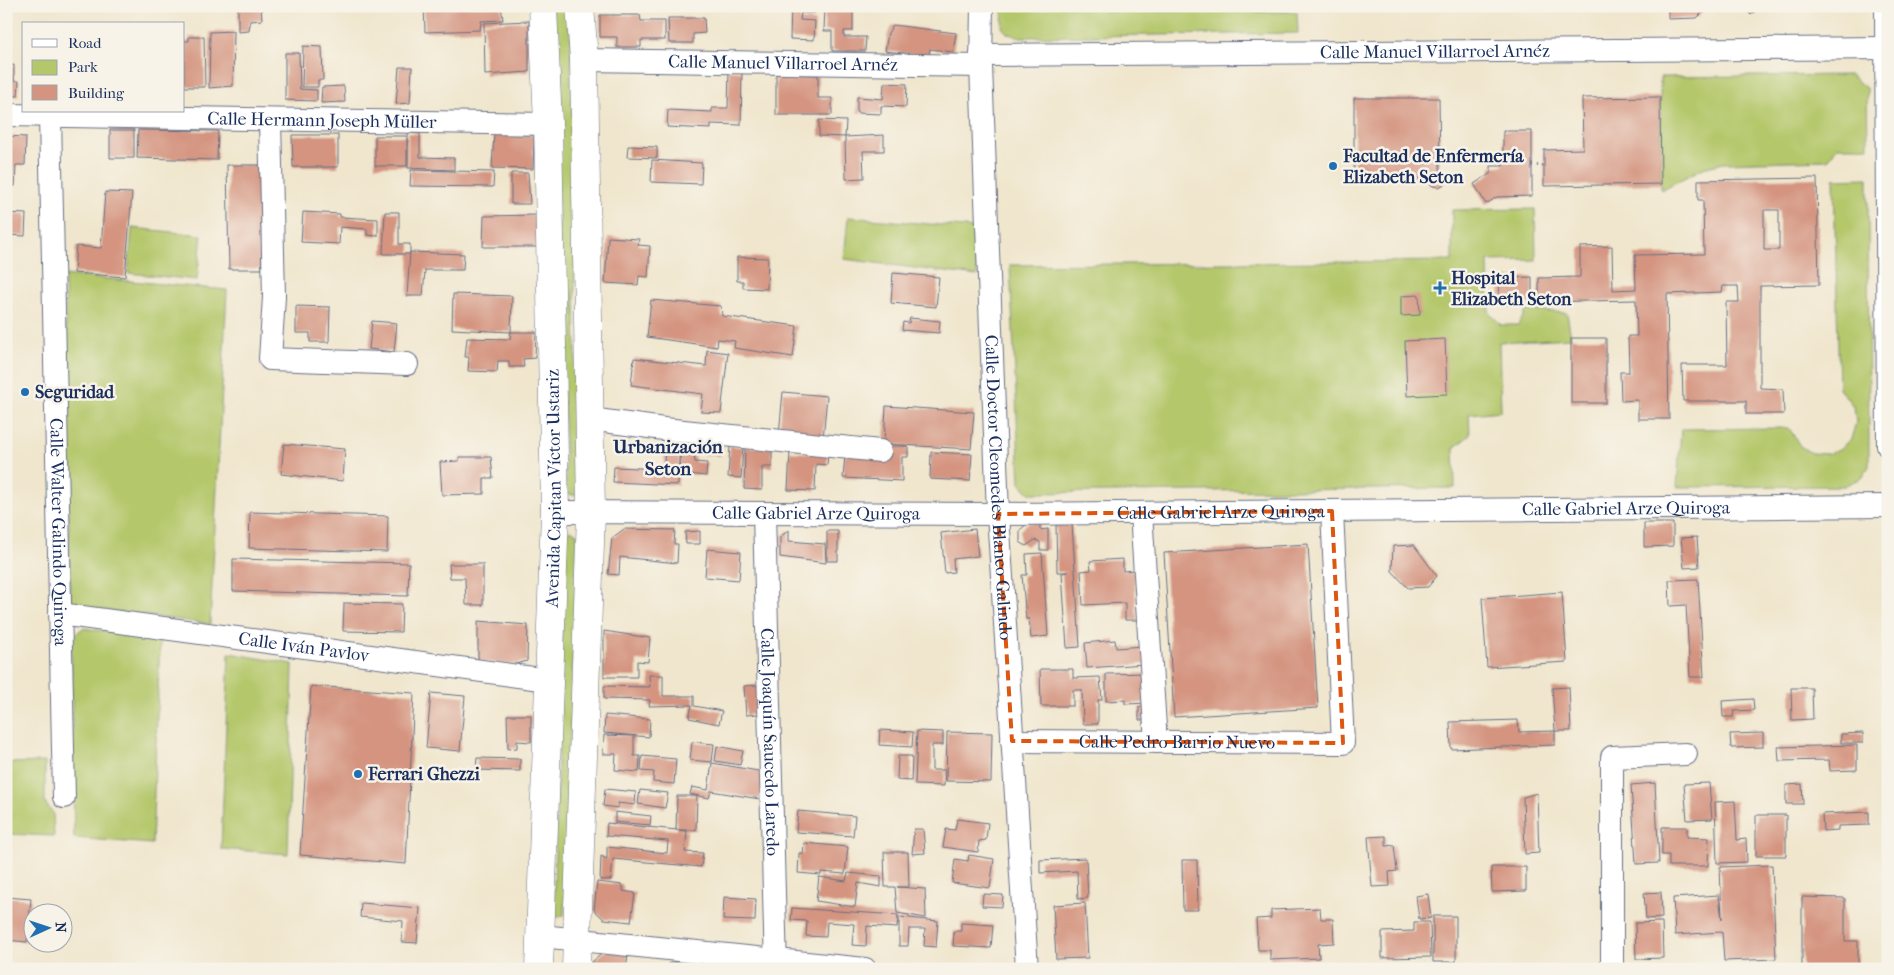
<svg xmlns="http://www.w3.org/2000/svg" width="1894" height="975" font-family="'IM FELL French Canon',serif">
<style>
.green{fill:#b4c76a;stroke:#687b64}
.building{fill:#d49480;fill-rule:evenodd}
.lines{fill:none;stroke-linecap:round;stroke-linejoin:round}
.minor-casing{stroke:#666f85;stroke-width:24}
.major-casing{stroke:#666f85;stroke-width:29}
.path{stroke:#666f85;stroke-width:3;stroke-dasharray:1 4;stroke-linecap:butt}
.minor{stroke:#fff;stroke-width:22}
.major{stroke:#fff;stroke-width:28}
.marked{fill:none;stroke:#de5710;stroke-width:4;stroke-dasharray:10 6;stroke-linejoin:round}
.poi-dot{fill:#1f6fb2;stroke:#f7f3e8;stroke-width:2}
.labels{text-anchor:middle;stroke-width:5;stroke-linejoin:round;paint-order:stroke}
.street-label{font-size:18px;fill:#1b2f5e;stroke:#f7f3e8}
.poi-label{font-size:18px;font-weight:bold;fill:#1b2f5e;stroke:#f7f3e8;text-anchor:start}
.neighbourhood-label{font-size:19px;font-weight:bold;fill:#1b2f5e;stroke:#f7f3e8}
</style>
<rect width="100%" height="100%" fill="#f7f3e8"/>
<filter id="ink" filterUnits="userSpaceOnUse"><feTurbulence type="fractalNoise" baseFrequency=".02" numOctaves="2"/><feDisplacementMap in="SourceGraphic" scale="10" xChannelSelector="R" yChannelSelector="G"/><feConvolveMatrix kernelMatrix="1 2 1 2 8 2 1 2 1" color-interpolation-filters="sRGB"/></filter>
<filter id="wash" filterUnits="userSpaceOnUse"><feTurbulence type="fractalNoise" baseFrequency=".0096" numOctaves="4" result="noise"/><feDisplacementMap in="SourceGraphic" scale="20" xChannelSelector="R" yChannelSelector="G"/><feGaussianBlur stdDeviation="1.12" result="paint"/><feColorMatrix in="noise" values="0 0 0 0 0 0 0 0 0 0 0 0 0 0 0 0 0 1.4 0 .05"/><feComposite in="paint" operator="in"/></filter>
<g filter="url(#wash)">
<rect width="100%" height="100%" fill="#f0e6cd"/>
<!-- green -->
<path class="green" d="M553,6H569L571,43L578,495H572L566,492Z
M1003,6H1104V11L1297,12L1298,33L1017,37L1007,33L1002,27Z
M1850,75L1867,89L1868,147H1837L1828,160L1723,163L1703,168L1661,190L1660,77Z
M1868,178L1869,466L1863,477L1844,486L1677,487L1681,429L1789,428L1800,446L1811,453L1828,454L1839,449L1851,439L1856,422L1854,407L1839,389L1834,179Z
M1535,209L1536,260L1488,261L1489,312L1501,325H1518L1527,310L1567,313L1571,338L1499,342L1501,411L1469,414L1470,435L1454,448L1455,488L1029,493L1020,483L1010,265L1452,261V210Z
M848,217L975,228L977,276L844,259Z
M132,228L202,235L197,280L128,273Z
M65,275L227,290L210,624L74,606L70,598Z
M571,530L577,534L564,915L559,917L553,916L565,533Z
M83,628L160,639L152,844L74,838L71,638Z
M229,653L293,664L288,854L221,849Z
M45,762V803L53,813L54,836L6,834V763Z"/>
<g id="blocks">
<!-- building -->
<path class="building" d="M238,6H261L262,20L250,21L249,31L238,32Z
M424,6H501L503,20L481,21L480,30L425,32Z
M791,6H816L815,13H801L800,20L815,21L814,40L790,39Z
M825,6H853V31H844V37H866L865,51H832V31H824Z
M1668,6H1709L1697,18L1668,19Z
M1743,6H1761L1751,15Z
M600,15H640L641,21H665V40H641V47H617V37H600Z
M668,18H704L705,33L693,34V43H669Z
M529,21V72L485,75L484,23Z
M893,25L956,33L953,52L930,49L929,56L885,51L888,33Z
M234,31L233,86L209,88L210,32Z
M189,37H204L205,87H184V41H189Z
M303,46L322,47L323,80H318V87H302Z
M285,53H299L300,89L317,90V101L285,100Z
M14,65V81H19L18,96H6V66Z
M399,67H412L410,103L396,104Z
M729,70L742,71L741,125L711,124V129L667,127L668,110L712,112V108H728Z
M776,74L818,75V98H832V115H776Z
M884,83L907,84L906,107L881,106V114L857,113V97L883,99Z
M344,86L345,102L321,103L322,87Z
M1660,97L1661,184L1544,186V150L1583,149L1582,98Z
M1354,98H1439L1440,169L1446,175L1444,184L1439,187L1433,186L1429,183L1428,179H1354Z
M819,120L846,121L845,137L819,136Z
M110,130H134V158H110Z
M138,130L218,131L217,160L137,158Z
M1503,131H1532V196L1497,197L1486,204L1474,184L1491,173V166H1503Z
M408,133L420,134V157L454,158V170L408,168Z
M494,134L534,135L533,169L492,168Z
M292,135H338V167H293Z
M884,135V151H863L864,178L846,179L845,137Z
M6,136L26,137L25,165H16L15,186H6Z
M375,136H407V166H375Z
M628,146L657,147V158L627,157Z
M652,160L702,163L701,184L651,182Z
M227,165H260L262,269H229Z
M411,170L494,172L493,187L410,186Z
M511,173H528L530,204H511Z
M1817,178L1819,285L1760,286V388L1783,389L1784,414H1746V401H1683L1682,365H1727L1726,302H1739L1738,286H1723L1722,292L1667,294L1669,419H1638V400L1621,401L1620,372H1629L1628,336H1637L1636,300L1539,302V278L1580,277V247L1612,246L1613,290L1636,289L1635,255L1704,254L1703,200H1698V180ZM1764,210H1779V250H1764Z
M105,192L132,193L125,277L74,273L76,246L101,248Z
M303,212L340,214V217L378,219V236L367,235V229L340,227L339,244L301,242Z
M385,212H399V244H410V254H383Z
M6,213L26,214L25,236L6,235Z
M539,215L538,247H483L484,216Z
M608,237L639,239L638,245L650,246L648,277L639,276L638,285L605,283Z
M410,252L464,254L463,270H425L423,296H407Z
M737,257L768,258L767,289L743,288V281H737Z
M893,273L939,277L936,307L891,303Z
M1532,277V304L1500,305L1499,278Z
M453,294L512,296L511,332L452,329Z
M1419,295L1420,315L1401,316V296Z
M651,300L721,306L722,316L797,326L793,357L734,348L735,341L718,339L717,347L647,337Z
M296,306L330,307L329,342H310V333H296Z
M910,318L940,321L939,333L902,330L903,322L909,323Z
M372,321L397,323L394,352L369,349Z
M511,332H536L535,358L523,359L524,367H509V361H498L497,372L468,371L469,357H465L467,338L510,339Z
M1571,338H1606V403H1571Z
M1445,339L1447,394L1407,396L1405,341Z
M707,350L728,353L721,413L701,412L703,394L631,385L634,358L706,366Z
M783,392L827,396L823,439L779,435Z
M6,404H8V437H6Z
M886,406L974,412L971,449L884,444Z
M665,437L680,438L678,485L613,482L614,467L664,469Z
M682,437L722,440L720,456L694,453L695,462L707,463L706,476L679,473Z
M284,444L345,449L343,481L281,474Z
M730,446L743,447L741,478L728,477Z
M887,446H908V457H902V481L843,478L845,456Z
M745,447H772V467H762V490L744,489Z
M790,452L828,454L827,465L816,464L815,491L788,490Z
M931,452L972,454L970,481L930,479Z
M459,457H491L493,478H484V494L442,495L440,462L459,461Z
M250,512L388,516L387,552L249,548Z
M1040,522V530L1048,529V550H1040V542L1035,540L1026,546L1020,542V530L1028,523Z
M1644,523H1673V546L1644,547Z
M1072,524L1080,647L1067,648L1062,573L1068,572H1057L1056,525Z
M624,529L675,530L674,544H678L677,563L620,557L619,575L608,574L612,538Z
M975,529L978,556L953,559L954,572L945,573L941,533Z
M789,530V541L825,544L826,563L780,557V537Z
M700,531V544H686L685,532Z
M827,531H838V561H827Z
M1697,537L1699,567L1684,568L1681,538Z
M1308,544L1318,708L1174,717L1164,553Z
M1414,545L1437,576L1428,587L1408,588L1392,571L1393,546Z
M707,549L741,552L739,580L705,577Z
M1042,553L1048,636L1031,638L1029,619H1026L1022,575H1027L1026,554Z
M233,559L409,563L408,596L233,591Z
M1123,559V571L1134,570L1137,620H1125V603L1083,605L1081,571L1091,570L1090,561Z
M449,564H483V605H466L465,578H450Z
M1698,579L1704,677H1690L1686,605L1670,606L1669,580Z
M1562,592L1567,662L1487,667L1482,598Z
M344,603L402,604L401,632L343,631Z
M478,621L528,625L527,661L512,665L478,661Z
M604,631L650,638L648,662L637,661V677H604Z
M1115,640L1116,648L1143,646L1145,664L1087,668L1085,643Z
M1040,669H1073V678L1100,677L1102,700H1098V724H1083L1082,690H1073V706H1041Z
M1149,673L1150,703L1125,704V700L1106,701V674Z
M649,675H663V696H694V706L722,711L719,724L689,718L692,705L649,706L650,700L604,699V686L650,687Z
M757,685L759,714L746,715L744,686Z
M311,686L414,693L406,864L300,855Z
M1569,687L1571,731H1555L1552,688Z
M1791,688H1812L1813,719L1792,720Z
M431,693L465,696L460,751L426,748Z
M1753,699L1754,710L1734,711L1733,717H1723L1722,701Z
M1152,706V720H1139V707Z
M507,715H531V742L517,741V748L508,749Z
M605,715L650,719L649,737L604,733Z
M1518,720L1519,732L1555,731V745L1451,749L1450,722Z
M880,730L913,732L912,747L879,745Z
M917,731L943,732V745H932V770H945L944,786L915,785Z
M947,732L992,733L991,782L946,781Z
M1763,733V747L1731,748L1730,734Z
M1863,733V743H1841V734Z
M604,735L634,736V756H640L639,772L615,770L616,754H603Z
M692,742L714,744L712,762L690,760Z
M1857,745V770L1830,771L1829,760L1779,761L1778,747Z
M717,746L743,751L740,765L715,761Z
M642,756L676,759L674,784L653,782L654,772L641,771Z
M898,756H912L911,781L897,780Z
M477,758L520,759V771L476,770Z
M712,763L764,772L760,799L711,791L709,798L690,794L692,787L708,790Z
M1655,783L1659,863L1636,864L1631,785Z
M1709,783L1712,819L1687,820L1684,784Z
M1802,784L1803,804H1786V785Z
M605,789L636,792L635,805L618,803V808L603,806Z
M640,790L668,793L665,808L638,804Z
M1537,793L1539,853L1525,854L1523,797Z
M677,796H697L696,830H676Z
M1735,801L1737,840L1746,839L1747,862L1717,863L1715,802Z
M798,811L855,816L853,836L796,832Z
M615,812L651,816L650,825L615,822Z
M1869,812V825L1838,826V830L1823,831L1822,814Z
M1756,815H1786V856H1756Z
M957,819L988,823L986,840L979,841L978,852L943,847L946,829L955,830Z
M607,823L687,831L685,852L703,853L701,867L613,859L611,880H600L601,856L607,859V847L667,853L668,841L606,836Z
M1662,827H1687V837L1709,838L1708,866H1669V855H1662Z
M914,829H923L925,853L912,854Z
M1386,836V846L1394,845L1397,871L1389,872L1390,886L1372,887L1368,837Z
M804,843L848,847L845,874L821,872V875L798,873L799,853L803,854Z
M884,852H908L909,887H897L925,889L926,918L897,913L895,887H885Z
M969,855L994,859L990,888L952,883L955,859L968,861Z
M1086,858L1088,898L1078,899L1077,871L1040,873V860Z
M1182,860H1197L1198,910H1183Z
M1772,865L1776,959L1724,961L1722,932L1675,935L1673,898L1719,895L1722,920L1720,867Z
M1491,867H1526V891L1492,892Z
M848,873L881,876V887L858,883L855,907L816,901L819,877L846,881Z
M597,882L623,885V891L635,893L631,922L604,919L594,910Z
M1661,892L1662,918L1646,919L1644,893Z
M983,894L1003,895L1002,907L982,906Z
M1428,894L1431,918L1419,919L1416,896Z
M6,897L31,899L27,942L6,940Z
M724,897L756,899L755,921L723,920Z
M1802,897L1845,898V941H1858V969H1802Z
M361,903L420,908L417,943L402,942L403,921L360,917Z
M1085,903L1088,958L1056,959L1053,905Z
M792,908L898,915L897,928L867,926L866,946L852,945L854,924L827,922L826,937L806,936L807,921L791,920Z
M1320,908L1321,919H1333L1334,943L1318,944L1319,958L1270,960V950H1258L1256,919L1271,918V910Z
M1433,916H1456V962H1433Z
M899,917L938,921L936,947L924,946L925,929H909L908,946H899Z
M1414,922H1430L1431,957L1382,958V932L1414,931Z
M1662,922L1663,958L1636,959L1635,923Z
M961,923L993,925L991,948L953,946L954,931H961Z
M608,949H629L626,969H593V961Z
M669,963H699V969H669Z"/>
</g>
</g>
<g filter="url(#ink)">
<use href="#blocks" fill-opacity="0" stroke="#666f85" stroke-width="1"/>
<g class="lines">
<!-- minor casing -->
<g class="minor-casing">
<g id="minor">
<path id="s1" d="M982,6L981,66L998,514L1027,969"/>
<path d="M1886,6L1888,446"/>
<path id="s2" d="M981,55L1888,48"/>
<path id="s3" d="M584,60L981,66"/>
<path id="s4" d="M6,115L548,124"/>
<path id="s5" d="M50,116L64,797"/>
<path d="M270,120L274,297L270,359L407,364"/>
<path d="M590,419L664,429L880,451"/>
<path id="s6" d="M555,512L998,514L1888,506"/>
<path d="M1141,513L1156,742"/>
<path id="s7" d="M764,514L776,969"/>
<path id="s8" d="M60,614L548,680"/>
<path id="s9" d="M1012,741L1343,743L1332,511"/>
<path d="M541,936L865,969"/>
<path d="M1612,969V757L1686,754"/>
</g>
</g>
<!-- major casing -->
<g class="major-casing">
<g id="major">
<path id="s10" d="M539,969L555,512L548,124L543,6"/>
<path d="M576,969L591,513L584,60L580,6"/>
</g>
</g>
<!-- path -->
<path class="path" d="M1532,165L1544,166"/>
<!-- minor -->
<use href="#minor" class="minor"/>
<!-- major -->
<use href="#major" class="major"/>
</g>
</g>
<!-- marked area -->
<path class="marked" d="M1332,511L1343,743L1012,741L998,514Z"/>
<!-- markers -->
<g class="poi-dot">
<circle cx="1333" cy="166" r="5"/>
<path d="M1437.5 280.5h5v5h5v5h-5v5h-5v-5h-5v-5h5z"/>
<circle cx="25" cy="392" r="5"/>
<circle cx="358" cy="774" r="5"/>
</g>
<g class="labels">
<!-- street labels -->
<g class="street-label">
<text dy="6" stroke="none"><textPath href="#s2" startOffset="454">Calle Manuel Villarroel Arnéz</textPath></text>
<text dy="6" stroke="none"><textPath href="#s3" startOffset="199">Calle Manuel Villarroel Arnéz</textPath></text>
<text dy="6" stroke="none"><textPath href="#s4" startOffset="316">Calle Hermann Joseph Müller</textPath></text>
<text dy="6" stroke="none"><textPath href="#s10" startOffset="481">Avenida Capitan Víctor Ustariz</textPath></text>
<text dy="6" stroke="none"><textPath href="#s1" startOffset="482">Calle Doctor Cleomedes Blanco Galindo</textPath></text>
<text dy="6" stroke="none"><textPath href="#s6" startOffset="1071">Calle Gabriel Arze Quiroga</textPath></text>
<text dy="6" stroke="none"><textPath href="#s6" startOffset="666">Calle Gabriel Arze Quiroga</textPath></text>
<text dy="6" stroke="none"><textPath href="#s6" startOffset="261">Calle Gabriel Arze Quiroga</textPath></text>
<text dy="6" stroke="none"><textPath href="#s5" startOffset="416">Calle Walter Galindo Quiroga</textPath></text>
<text dy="6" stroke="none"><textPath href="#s8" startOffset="246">Calle Iván Pavlov</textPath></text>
<text dy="6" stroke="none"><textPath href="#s7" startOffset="228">Calle Joaquín Saucedo Laredo</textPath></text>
<text dy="6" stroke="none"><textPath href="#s9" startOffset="165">Calle Pedro Barrio Nuevo</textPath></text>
</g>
<!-- poi labels -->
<g class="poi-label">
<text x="1343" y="162">Facultad de Enfermería<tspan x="1343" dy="21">Elizabeth Seton</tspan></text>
<text x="1451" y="284">Hospital<tspan x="1451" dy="21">Elizabeth Seton</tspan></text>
<text x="35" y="398">Seguridad</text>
<text x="368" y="780">Ferrari Ghezzi</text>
</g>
<!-- neighbourhood labels -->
<g class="neighbourhood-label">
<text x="668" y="453">Urbanización<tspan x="668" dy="22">Seton</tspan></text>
</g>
</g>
<!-- margin -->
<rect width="1894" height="975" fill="none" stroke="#f7f3e8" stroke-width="25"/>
<!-- legend -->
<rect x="22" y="22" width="162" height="90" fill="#f7f3e8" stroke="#9fa5b1"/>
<rect x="32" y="39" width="25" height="8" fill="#ffffff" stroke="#9fa5b1"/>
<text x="68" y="48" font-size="15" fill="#1b2f5e">Road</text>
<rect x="32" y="60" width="25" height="15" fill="#b4c76a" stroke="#9fa5b1"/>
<text x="68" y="72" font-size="15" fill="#1b2f5e">Park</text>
<rect x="32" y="85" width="25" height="15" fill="#d49480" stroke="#9fa5b1"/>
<text x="68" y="98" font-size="15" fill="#1b2f5e">Building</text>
<!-- north arrow -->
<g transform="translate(48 928) rotate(87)"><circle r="24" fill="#f7f3e8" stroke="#9fa5b1"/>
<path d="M0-4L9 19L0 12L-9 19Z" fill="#1f6fb2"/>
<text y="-8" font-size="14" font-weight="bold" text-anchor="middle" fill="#1b2f5e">N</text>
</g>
</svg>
